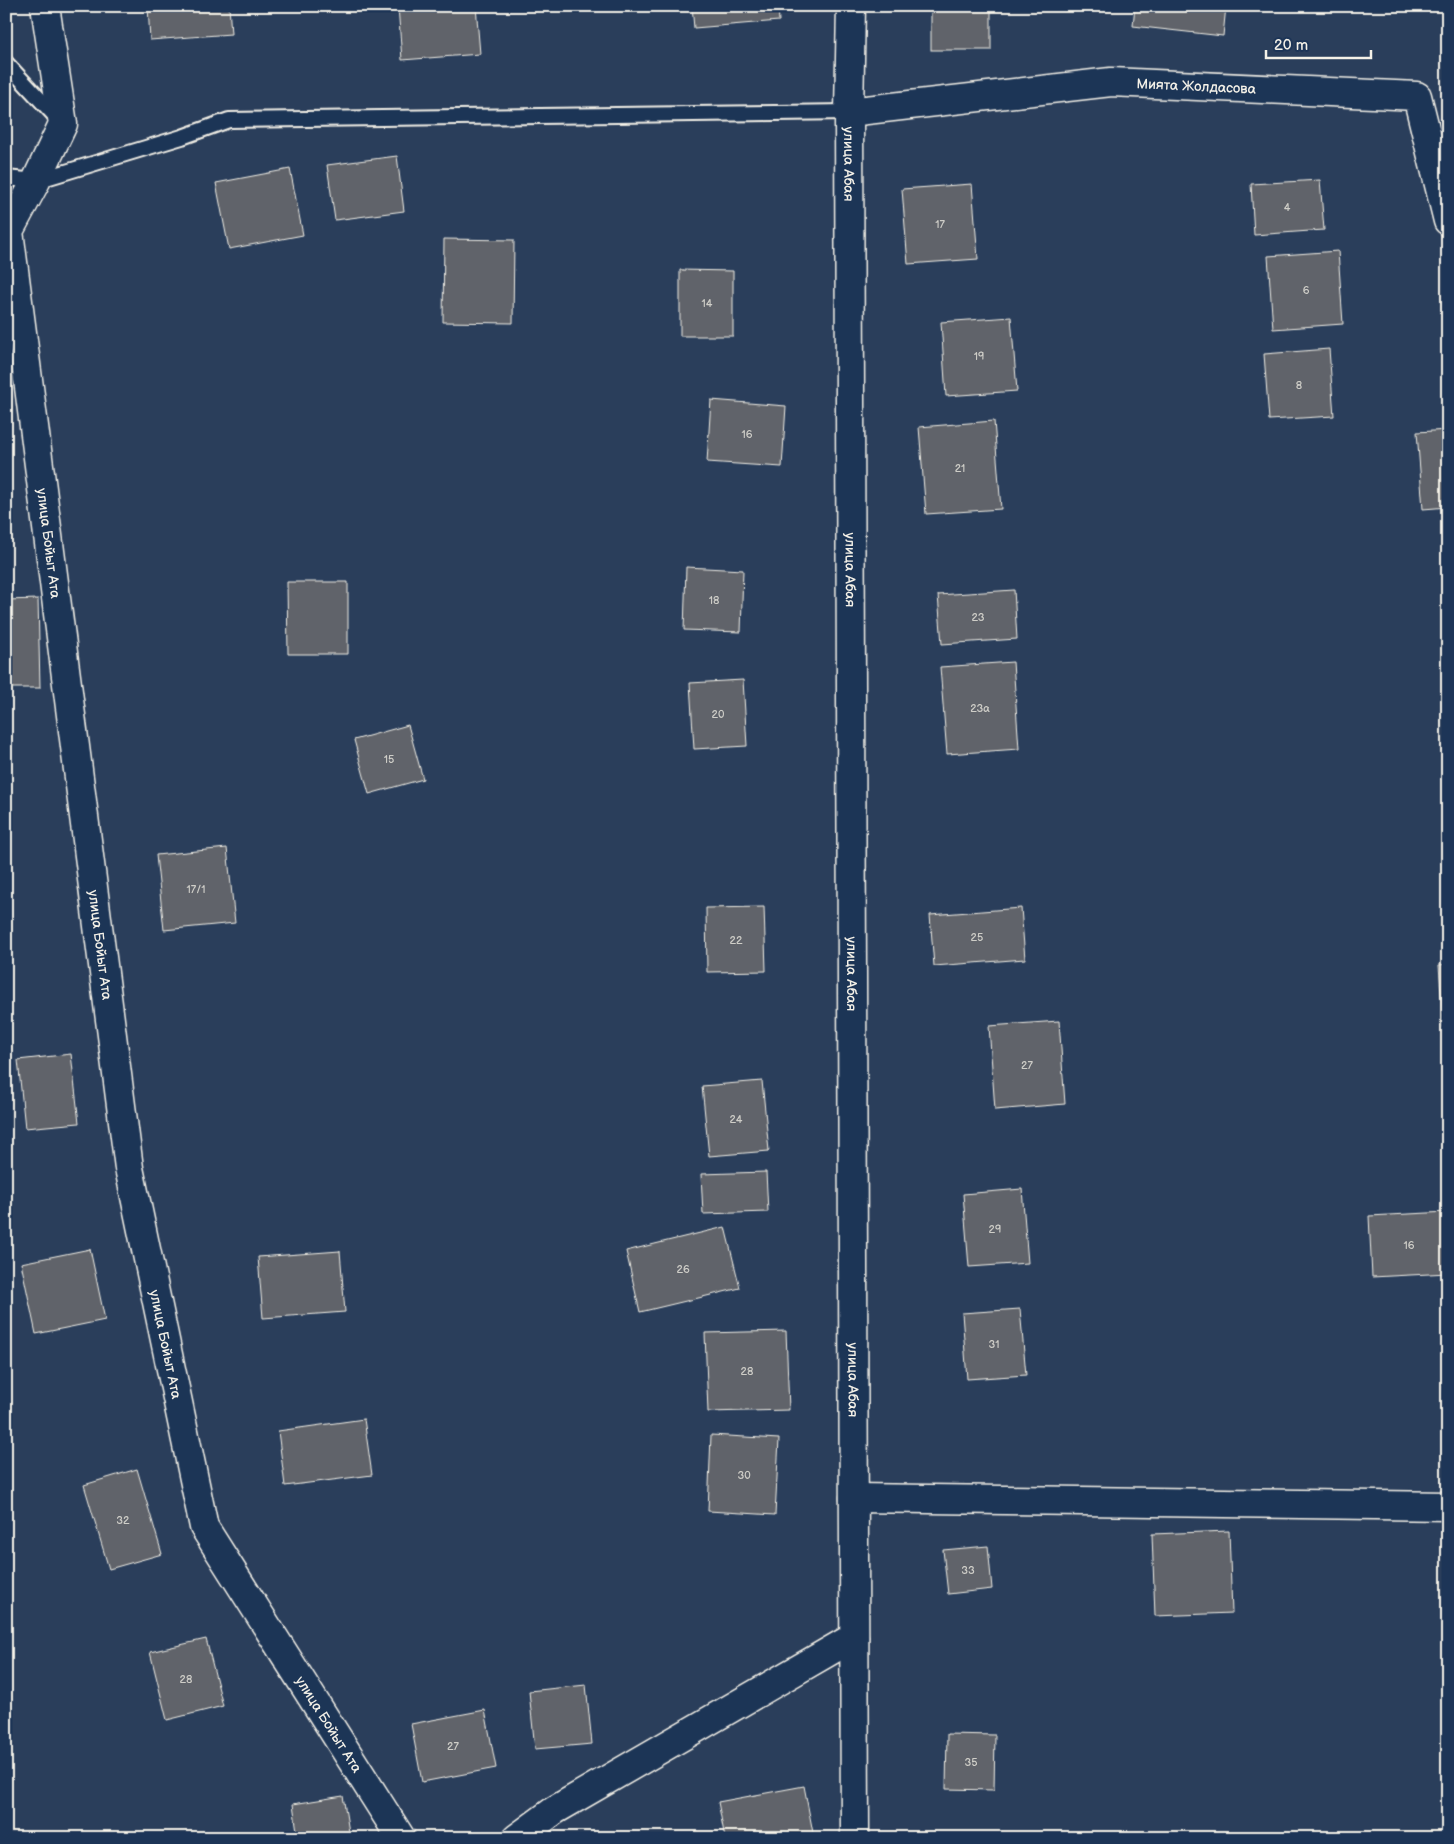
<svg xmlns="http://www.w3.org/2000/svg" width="1454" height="1844" font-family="'Balsamiq Sans',sans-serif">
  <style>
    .building { fill: #60646a; stroke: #f4f1e8 }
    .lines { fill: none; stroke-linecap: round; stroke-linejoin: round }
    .lane-casing { stroke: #f4f1e8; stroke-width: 18 }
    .street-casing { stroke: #f4f1e8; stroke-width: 31 }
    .secondary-casing { stroke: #f4f1e8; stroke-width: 31 }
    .lane { stroke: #1d3557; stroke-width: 14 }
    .street { stroke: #1d3557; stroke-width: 28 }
    .secondary { stroke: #1d3557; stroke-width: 28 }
    .labels { text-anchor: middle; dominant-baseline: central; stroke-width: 4; stroke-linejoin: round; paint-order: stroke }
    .number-label { font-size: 11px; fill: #cfcec8 }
    .street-label { font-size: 14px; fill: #f4f1e8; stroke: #1d3557 }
  </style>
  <rect width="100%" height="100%" fill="#2a3e5b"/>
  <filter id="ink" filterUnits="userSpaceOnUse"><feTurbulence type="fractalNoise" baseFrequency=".02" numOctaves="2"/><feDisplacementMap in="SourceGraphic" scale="10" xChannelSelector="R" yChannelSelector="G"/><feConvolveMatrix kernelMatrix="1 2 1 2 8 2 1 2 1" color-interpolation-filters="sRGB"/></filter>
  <g filter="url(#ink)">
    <!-- building -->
    <g class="building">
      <polygon points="148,6 229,6 231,34 150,40"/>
      <polygon points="398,6 476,6 480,54 402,60"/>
      <polygon points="692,6 778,6 779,21 694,28"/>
      <rect x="931" y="6" width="60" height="44"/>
      <polygon points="1135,6 1226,6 1223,36 1133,26"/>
      <polygon points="397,156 404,211 335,220 327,165"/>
      <polygon points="290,169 303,235 229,249 216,183"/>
      <polygon points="1320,180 1324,230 1254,235 1251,184"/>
      <polygon points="972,184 978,259 908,264 902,189"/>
      <polygon points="444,239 514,240 513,323 443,322"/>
      <polygon points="1338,251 1343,324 1273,329 1268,256"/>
      <polygon points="680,270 733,271 733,336 680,336"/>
      <polygon points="1011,317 1017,391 946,396 941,322"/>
      <polygon points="1329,349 1334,416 1269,420 1264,354"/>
      <polygon points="711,400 786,406 782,467 707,462"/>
      <polygon points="994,421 1001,509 926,514 919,427"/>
      <polygon points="1448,430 1448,507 1423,509 1417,432"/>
      <polygon points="686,567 743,570 741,632 684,630"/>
      <polygon points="287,582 348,582 348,654 288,654"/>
      <polygon points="1014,590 1017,639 942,644 938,595"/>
      <polygon points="38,599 40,688 6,688 6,600"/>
      <polygon points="1013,662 1019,749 947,754 940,667"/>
      <polygon points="743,680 747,746 694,749 690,683"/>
      <polygon points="408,725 423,779 369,794 354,740"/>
      <polygon points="227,848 235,923 164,930 156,855"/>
      <polygon points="764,907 766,971 707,972 706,908"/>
      <polygon points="1021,908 1025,959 934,966 930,915"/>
      <polygon points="1448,964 1448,1037 1444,1037 1439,965"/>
      <polygon points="1059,1021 1065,1104 995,1110 989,1026"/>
      <polygon points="71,1054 79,1123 25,1128 18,1060"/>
      <polygon points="762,1081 769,1151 709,1156 702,1086"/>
      <polygon points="766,1172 768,1212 703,1214 701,1174"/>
      <polygon points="1022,1189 1028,1263 969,1267 963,1194"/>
      <polygon points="1448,1212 1448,1273 1372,1277 1369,1216"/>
      <polygon points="725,1227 740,1288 640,1312 626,1251"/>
      <polygon points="90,1249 105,1320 36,1334 21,1263"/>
      <polygon points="340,1251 345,1312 263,1318 258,1257"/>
      <polygon points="1020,1309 1026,1375 967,1379 962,1313"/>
      <polygon points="786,1331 789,1410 708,1412 705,1333"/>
      <polygon points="1448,1374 1448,1438 1443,1375"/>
      <polygon points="364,1419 372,1475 285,1486 278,1431"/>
      <polygon points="711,1435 779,1439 775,1515 708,1511"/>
      <polygon points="137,1469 162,1554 109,1569 84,1485"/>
      <polygon points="1229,1531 1232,1613 1155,1616 1152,1534"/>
      <polygon points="988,1546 992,1589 948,1594 943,1550"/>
      <polygon points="206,1639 223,1706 167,1720 150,1652"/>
      <polygon points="586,1685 592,1744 535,1749 529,1691"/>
      <polygon points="485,1710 496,1768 422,1782 411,1724"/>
      <polygon points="947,1734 995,1735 994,1790 946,1789"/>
      <polygon points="804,1786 814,1838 725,1838 718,1802"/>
      <polygon points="343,1796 350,1838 298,1838 293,1804"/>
    </g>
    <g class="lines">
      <defs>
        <g id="lane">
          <polyline points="6,63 59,120"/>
          <polyline points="6,178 36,181 182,137 229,120 849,112"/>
        </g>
        <g id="street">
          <path id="s1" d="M45,6L63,124L36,181L9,231L129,1168L204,1527L401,1838"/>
          <path id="s2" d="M849,112L855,1838"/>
          <polyline points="854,1498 1448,1506"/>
          <polyline points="517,1838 555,1810 854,1637"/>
        </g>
        <g id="secondary">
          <path id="s3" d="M851,6L849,112L1111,82L1417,96L1448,221"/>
        </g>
      </defs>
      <!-- lane casing -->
      <use href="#lane" class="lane-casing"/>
      <!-- street casing -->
      <use href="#street" class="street-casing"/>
      <!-- secondary casing -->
      <use href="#secondary" class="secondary-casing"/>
      <!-- lane -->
      <use href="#lane" class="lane"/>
      <!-- street -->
      <use href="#street" class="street"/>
      <!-- secondary -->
      <use href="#secondary" class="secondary"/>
    </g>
  </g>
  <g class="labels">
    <!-- number labels -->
    <g class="number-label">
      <text x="1287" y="207">4</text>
      <text x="940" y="224">17</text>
      <text x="1306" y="290">6</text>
      <text x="707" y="303">14</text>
      <text x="979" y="356">19</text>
      <text x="1299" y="385">8</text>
      <text x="747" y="434">16</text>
      <text x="960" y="468">21</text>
      <text x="714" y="600">18</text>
      <text x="978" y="617">23</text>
      <text x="980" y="708">23а</text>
      <text x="718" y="714">20</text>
      <text x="389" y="759">15</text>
      <text x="196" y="889">17/1</text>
      <text x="977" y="937">25</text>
      <text x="736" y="940">22</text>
      <text x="1027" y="1065">27</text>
      <text x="736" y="1119">24</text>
      <text x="995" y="1229">29</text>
      <text x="1409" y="1245">16</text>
      <text x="683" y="1269">26</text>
      <text x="994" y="1344">31</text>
      <text x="747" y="1371">28</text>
      <text x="744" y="1475">30</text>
      <text x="123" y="1520">32</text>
      <text x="968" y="1570">33</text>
      <text x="186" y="1679">28</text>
      <text x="453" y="1746">27</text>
      <text x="971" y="1762">35</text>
    </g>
    <!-- street labels -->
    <g class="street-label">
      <text stroke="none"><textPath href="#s3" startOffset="455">Мията Жолдасова</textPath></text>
      <text stroke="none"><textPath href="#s2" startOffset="52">улица Абая</textPath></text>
      <text stroke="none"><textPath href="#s1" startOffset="554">улица Бойыт Ата</textPath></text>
      <text stroke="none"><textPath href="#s2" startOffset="458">улица Абая</textPath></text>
      <text stroke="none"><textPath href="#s1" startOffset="959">улица Бойыт Ата</textPath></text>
      <text stroke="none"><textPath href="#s2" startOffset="862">улица Абая</textPath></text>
      <text stroke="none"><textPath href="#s1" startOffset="1364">улица Бойыт Ата</textPath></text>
      <text stroke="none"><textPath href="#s2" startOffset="1268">улица Абая</textPath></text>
      <text stroke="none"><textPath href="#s1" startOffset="1784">улица Бойыт Ата</textPath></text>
    </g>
  </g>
  <!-- margin -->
  <rect width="1454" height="1844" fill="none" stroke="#1d3557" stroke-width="25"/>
  <rect x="12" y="12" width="1429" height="1819" fill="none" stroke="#f4f1e8" stroke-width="2" filter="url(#ink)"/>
  <!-- scale -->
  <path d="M1266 50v8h105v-8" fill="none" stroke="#f4f1e8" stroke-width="2.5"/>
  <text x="1274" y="50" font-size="15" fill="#f4f1e8" stroke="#1d3557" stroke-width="4" paint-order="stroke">20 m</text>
</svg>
